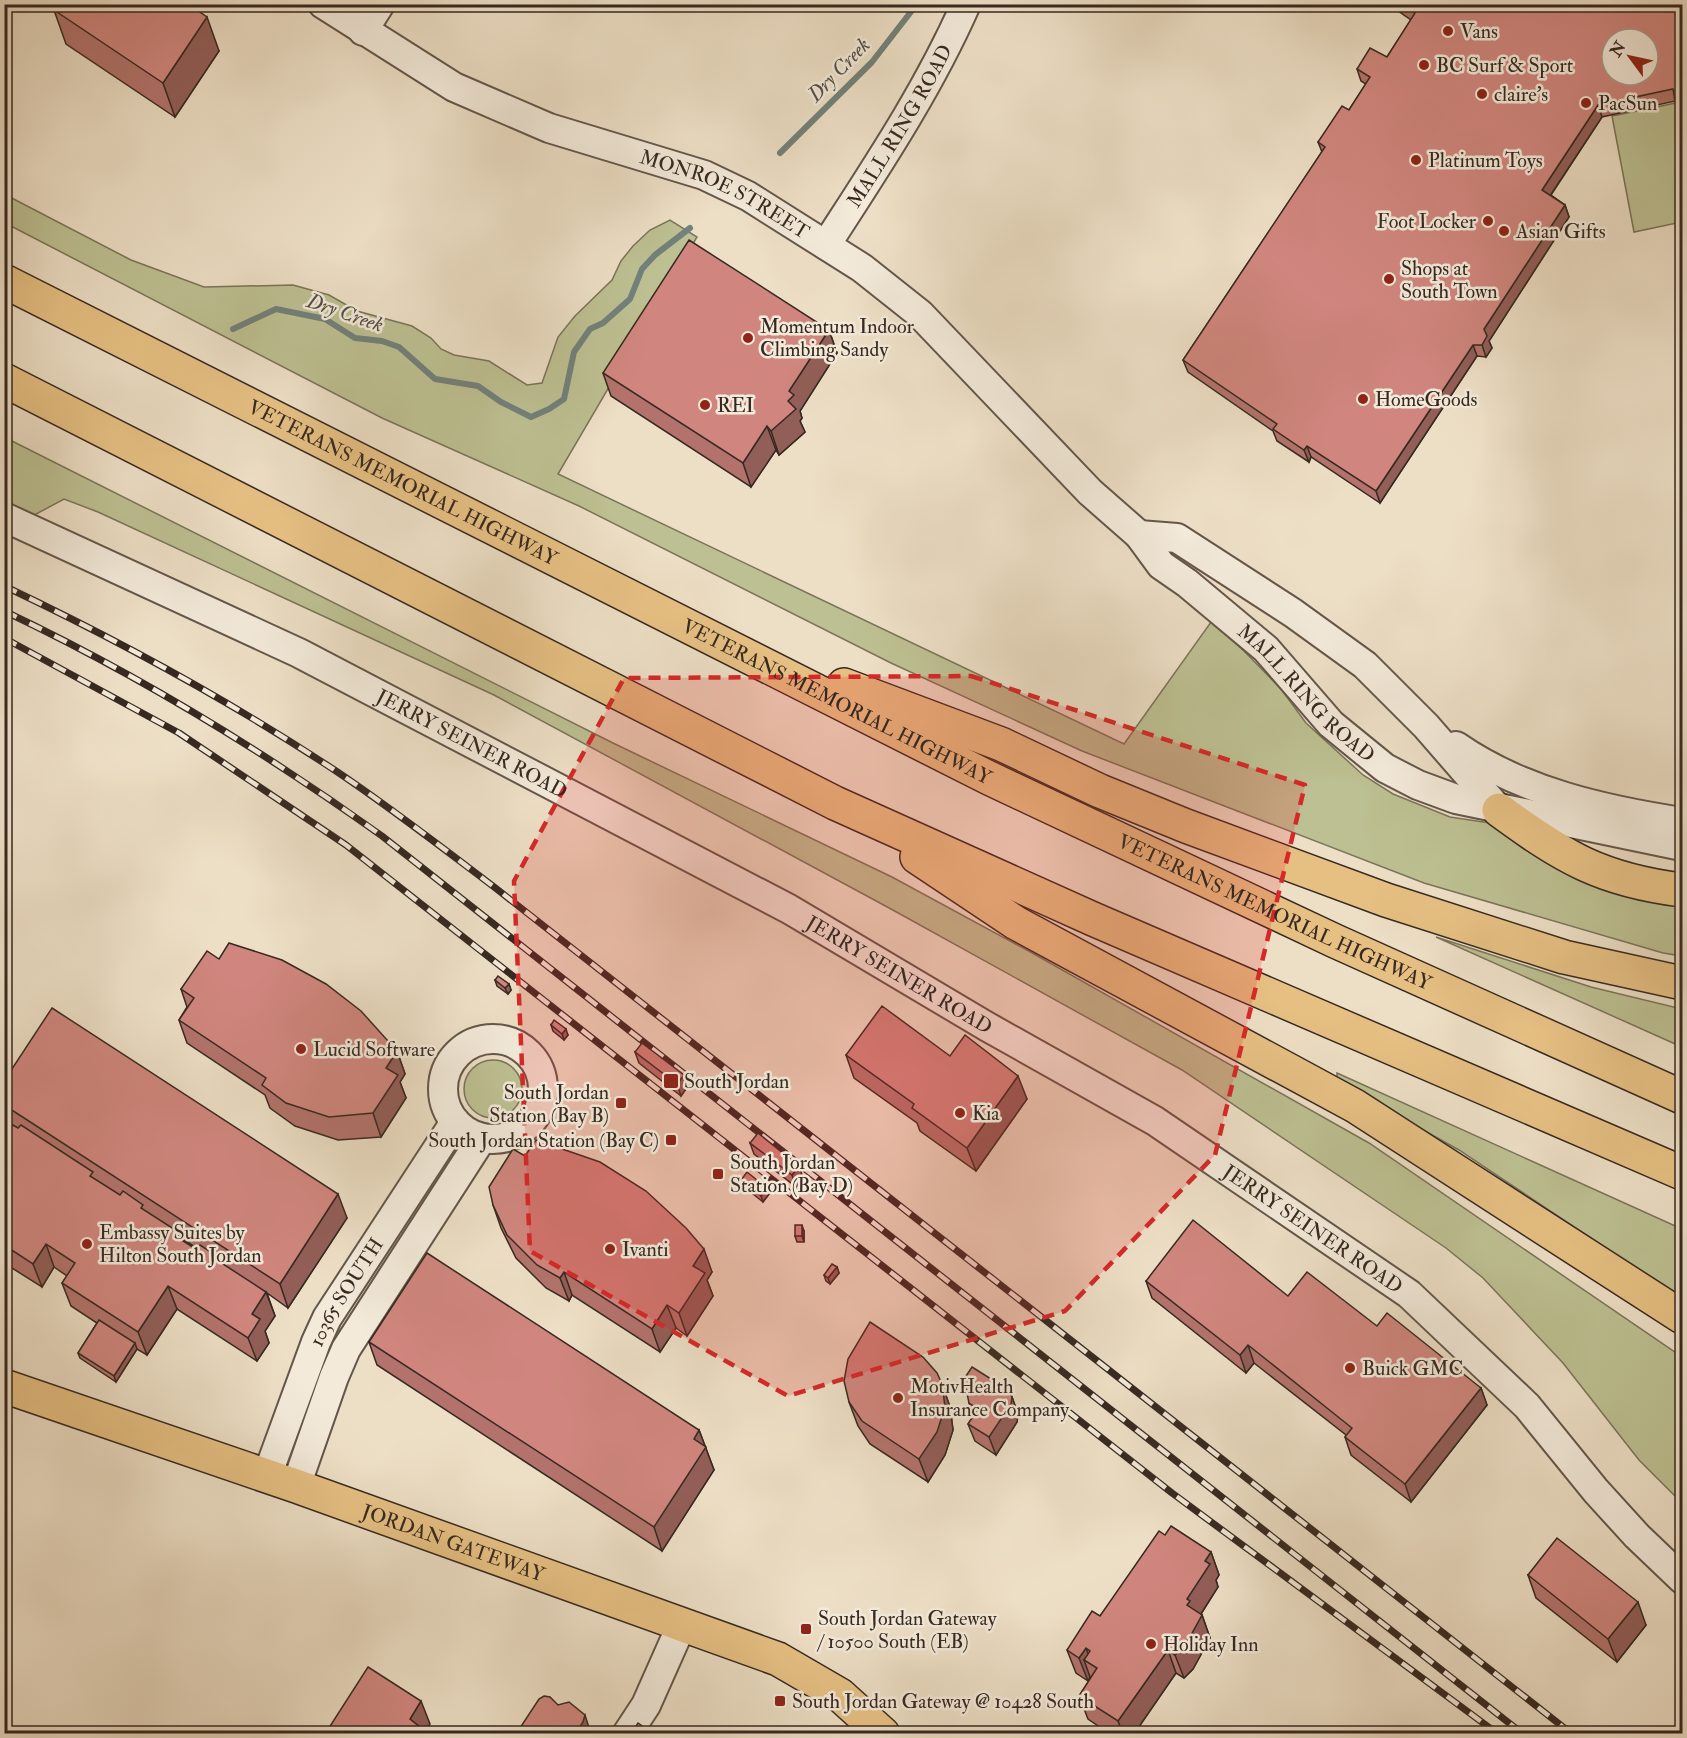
<svg xmlns="http://www.w3.org/2000/svg" width="1687" height="1738" font-family="'IM FELL Double Pica',serif">
  <style>
    .green { fill: #bdc092; stroke: #7a745a; stroke-width: 1.5 }
    .lines { fill: none; stroke-linecap: round; stroke-linejoin: round }
    .stream { stroke: #72817b; stroke-width: 6 }
    .minor-casing { stroke: #64564a; stroke-width: 32 }
    .major-casing { stroke: #372921; stroke-width: 36 }
    .highway-casing { stroke: #372921; stroke-width: 36 }
    .minor { stroke: #f3eada; stroke-width: 28 }
    .major { stroke: #e6c083; stroke-width: 33 }
    .highway { stroke: #e6c083; stroke-width: 33 }
    .rail-casing { stroke: #372921; stroke-width: 7 }
    .rail { stroke: #f3eada; stroke-width: 4.5; stroke-dasharray: 14; stroke-linecap: butt }
    .wall { fill: #b3736c; stroke: #372921; stroke-width: 1.5; fill-rule: evenodd }
    .shaded-wall { fill: #925e58; stroke: #372921; stroke-width: 1.5 }
    .building { fill: #d0867e; stroke: #372921; stroke-width: 1.5; fill-rule: evenodd }
    .marked { fill: #d62828; fill-opacity: 0.2; stroke: #d62828; stroke-width: 4.5; stroke-dasharray: 12 8; stroke-linejoin: round }
    .poi-dot { fill: #8f2418; stroke: #f3eada; stroke-width: 2 }
    .labels { text-anchor: middle; dominant-baseline: central; stroke-width: 5; stroke-linejoin: round; paint-order: stroke }
    .poi-label { font-size: 20px; fill: #372921; stroke: #f3eada; text-anchor: start }
    .street-label { font-size: 20px; fill: #372921; stroke: #f3eada }
    .water-label { font-size: 21px; font-style: italic; fill: #504e46; stroke: #f3eada }
  </style>
  <rect width="100%" height="100%" fill="#eddfc6"/>
  <filter id="stains"><feTurbulence type="fractalNoise" baseFrequency=".00333" numOctaves="4"/><feColorMatrix values="0 0 0 0 .2 0 0 0 0 .09 0 0 0 0 .02 0 0 0 .5 -.17"/></filter>
  <radialGradient id="worn" r=".72"><stop offset=".6" stop-color="#630" stop-opacity="0"/><stop offset="1" stop-color="#630" stop-opacity=".3"/></radialGradient>
  <!-- green -->
  <g class="green">
    <polygon points="1676,103 1682,133 1682,222 1634,232 1612,116"/>
    <polygon points="4,194 131,260 204,287 293,285 329,295 357,311 412,326 431,338 441,349 454,355 489,361 527,385 542,383 558,337 575,316 612,280 621,261 633,246 650,230 670,220 697,237 558,474 1124,744 1211,622 1243,650 1281,689 1306,723 1363,775 1393,794 1450,817 1490,823 1524,849 1561,869 1682,901 1682,956 1663,953 1424,883 1082,751 891,663 579,506 382,418 5,223"/>
    <polygon points="4,437 613,743 892,877 1034,954 1369,1143 1682,1357 1682,1503 1639,1460 1563,1363 1483,1278 1446,1248 1182,1070 891,909 494,695 98,512 64,499 27,519 5,508"/>
    <polygon points="1436,937 1591,987 1682,1009 1682,1047"/>
    <circle cx="493" cy="1089" r="29"/>
    <polygon points="1337,1073 1682,1229 1682,1299 1459,1150 1337,1082"/>
  </g>
  <g class="lines">
    <!-- stream -->
    <g class="stream">
      <polyline points="780,153 872,62 917,4"/>
      <polyline points="233,329 276,309 325,319 355,338 382,341 399,347 435,379 478,386 501,402 531,417 549,409 564,399 574,352 590,329 603,323 630,299 642,269 655,255 690,228"/>
    </g>
    <defs>
      <g id="minor">
        <path id="s1" d="M323,4L454,87L549,128L704,175L748,196L862,268L920,314L1090,492L1139,535L1161,565L1187,583L1266,649L1331,724L1385,768L1418,785L1456,799L1682,846"/>
        <polyline points="363,31 380,4"/>
        <path id="s2" d="M826,245C877,166 928,90 966,4"/>
        <path id="s3" d="M4,517L299,653L789,909L986,1026L1155,1121L1409,1294L1527,1406L1596,1491L1637,1536L1682,1579"/>
        <polyline points="1139,535 1177,538 1293,613 1365,665 1426,726 1499,810"/>
        <path d="M1456,746C1522,792 1604,810 1682,822"/>
        <circle cx="493" cy="1089" r="50"/>
        <path id="s4" d="M267,1476L316,1342L327,1318L455,1122"/>
        <polyline points="296,1486 334,1377 346,1349 482,1138"/>
        <polyline points="627,1734 646,1705 682,1624"/>
      </g>
      <g id="major">
        <path id="s5" d="M4,1386L296,1486L778,1659L840,1695L883,1734"/>
      </g>
      <g id="highway">
        <path id="s6" d="M4,281L989,778L1335,941L1682,1097"/>
        <polyline points="4,380 835,803 1093,919 1682,1173"/>
        <polyline points="844,685 1001,744 1100,791 1186,826 1386,900 1564,957 1682,983"/>
        <path d="M1499,810C1563,857 1601,880 1682,890"/>
        <polyline points="917,857 1016,923 1355,1106 1682,1317"/>
      </g>
    </defs>
    <!-- minor casing -->
    <use href="#minor" class="minor-casing"/>
    <!-- major casing -->
    <use href="#major" class="major-casing"/>
    <!-- highway casing -->
    <use href="#highway" class="highway-casing"/>
    <!-- minor -->
    <use href="#minor" class="minor"/>
    <!-- major -->
    <use href="#major" class="major"/>
    <!-- highway -->
    <use href="#highway" class="highway"/>
    <defs>
      <g id="rail">
        <path d="M4,586C118,640 228,700 333,769C390,807 444,849 498,890L1572,1734"/>
        <path d="M4,611C137,674 263,751 382,836L1523,1734"/>
        <polyline points="4,638 179,733 346,845 1172,1493 1498,1734"/>
      </g>
    </defs>
    <!-- rail casing -->
    <use href="#rail" class="rail-casing"/>
    <!-- rail -->
    <use href="#rail" class="rail"/>
  </g>
  <!-- wall -->
  <g class="wall">
    <polygon points="1388,4 1683,4 1683,118 1681,118 1675,101 1602,117 1551,195 1565,205 1569,217 1489,341 1492,348 1486,357 1477,356 1380,503 1311,457 1309,462 1277,441 1273,431 1188,372 1183,360 1322,152 1318,142 1349,110 1366,84 1361,81 1357,69 1387,57 1411,20"/>
    <polygon points="54,10 219,51 175,117 66,44"/>
    <polygon points="829,330 837,353 800,411 802,418 800,421 805,432 779,455 776,450 751,487 611,396 603,373"/>
    <polygon points="219,959 397,1051 405,1074 400,1082 406,1098 381,1137 338,1140 295,1126 270,1108 265,1095 187,1043 179,1020 187,1007 181,989"/>
    <polygon points="495,980 509,984 511,990 508,994 497,986"/>
    <polygon points="551,1025 568,1035 564,1040 553,1031"/>
    <polygon points="635,1052 684,1075 688,1086 681,1096 639,1063"/>
    <polygon points="846,1055 950,1056 1027,1099 976,1171 920,1131 917,1123 854,1078"/>
    <path d="M4,1081L347,1218L288,1308L267,1293L275,1316L265,1331L269,1343L257,1361L177,1309L147,1355L137,1349L116,1382L80,1358L78,1353L97,1323L71,1306L62,1283L67,1276L54,1267L42,1287L4,1263ZM181,1238L198,1249L197,1250L182,1241Z"/>
    <polygon points="750,1143 803,1178 796,1187 754,1154"/>
    <polygon points="741,1180 769,1194 763,1202 743,1186"/>
    <polygon points="493,1205 712,1272 707,1280 713,1296 687,1336 676,1328 660,1352 572,1295 569,1301 546,1288 516,1258 501,1228"/>
    <polygon points="804,1231 804,1242 797,1242 795,1236"/>
    <polygon points="837,1267 839,1273 830,1284 826,1281 824,1275"/>
    <polygon points="1146,1281 1288,1296 1377,1326 1481,1388 1487,1405 1411,1502 1351,1455 1345,1437 1346,1435 1254,1363 1246,1373 1152,1298"/>
    <polygon points="369,1342 699,1430 714,1470 662,1551 377,1365"/>
    <polygon points="942,1384 950,1407 953,1430 945,1455 928,1482 870,1444 858,1426 849,1402"/>
    <polygon points="1012,1397 1018,1414 1017,1422 996,1455 975,1441 968,1424 974,1415 969,1403"/>
    <polygon points="1165,1535 1211,1552 1219,1575 1216,1580 1218,1587 1201,1614 1202,1615 1210,1638 1193,1669 1184,1678 1176,1673 1134,1734 1110,1734 1088,1719 1079,1696 1091,1678 1090,1677 1088,1681 1076,1673 1067,1650 1100,1616"/>
    <polygon points="1528,1575 1646,1625 1617,1662 1536,1598"/>
  </g>
  <!-- shaded-wall -->
  <g class="shaded-wall">
    <polygon points="207,17 219,51 175,117 163,83"/>
    <polygon points="1598,105 1602,117 1546,202 1542,190"/>
    <polygon points="1565,205 1569,217 1489,341 1492,348 1486,357 1482,345 1484,329"/>
    <polygon points="829,330 837,353 800,411 802,418 800,421 805,432 779,455 771,431 788,401 789,391"/>
    <polygon points="1473,345 1477,356 1380,503 1376,491"/>
    <polygon points="767,426 776,450 751,487 743,463"/>
    <polygon points="1307,446 1311,457 1309,462 1304,450"/>
    <polygon points="509,984 511,990 508,994 505,988"/>
    <polygon points="566,1029 568,1035 564,1040 562,1034"/>
    <polygon points="397,1051 405,1074 400,1082 406,1098 381,1137 373,1113 386,1068"/>
    <polygon points="684,1075 688,1086 681,1096 677,1084"/>
    <polygon points="1018,1076 1027,1099 976,1171 967,1148"/>
    <polygon points="799,1166 803,1178 796,1187 792,1175"/>
    <polygon points="767,1188 769,1194 763,1202 761,1196"/>
    <polygon points="338,1194 347,1218 288,1308 280,1284"/>
    <polygon points="802,1225 804,1231 804,1242 802,1236"/>
    <polygon points="180,1233 188,1256 177,1237"/>
    <polygon points="46,1244 54,1267 42,1287 33,1264"/>
    <polygon points="704,1249 712,1272 707,1280 713,1296 687,1336 679,1313 693,1266"/>
    <polygon points="837,1267 839,1273 830,1284 828,1278"/>
    <polygon points="564,1272 572,1295 569,1301 560,1278"/>
    <polygon points="168,1286 177,1309 147,1355 138,1332"/>
    <polygon points="266,1292 275,1316 265,1331 269,1343 257,1361 248,1338 252,1314"/>
    <polygon points="667,1305 676,1328 660,1352 652,1329"/>
    <polygon points="135,1343 137,1349 116,1382 114,1376"/>
    <polygon points="1248,1345 1254,1363 1246,1373 1240,1355"/>
    <polygon points="942,1384 950,1407 953,1430 945,1455 928,1482 919,1459"/>
    <polygon points="1481,1388 1487,1405 1411,1502 1405,1484"/>
    <polygon points="1012,1397 1018,1414 1017,1422 996,1455 989,1437"/>
    <polygon points="699,1430 714,1470 662,1551 654,1527 694,1439"/>
    <polygon points="1211,1552 1219,1575 1216,1580 1218,1587 1197,1620 1202,1615 1210,1638 1193,1669 1184,1678 1175,1655 1187,1605 1187,1599 1205,1561"/>
    <polygon points="1638,1602 1646,1625 1617,1662 1608,1639"/>
    <polygon points="1086,1648 1092,1664 1084,1660 1090,1677 1088,1681 1079,1658"/>
    <polygon points="1168,1650 1176,1673 1134,1734 1123,1734 1118,1721"/>
    <polygon points="421,1701 430,1724 424,1734 410,1719"/>
    <polygon points="585,1715 591,1734 575,1734"/>
  </g>
  <!-- building -->
  <g class="building">
    <polygon points="57,4 188,4 207,17 163,83 54,10"/>
    <path d="M1401,4H1683V105L1676,107L1673,89L1598,105L1542,190L1565,205L1484,329L1487,336L1482,345H1473L1376,491L1307,446L1304,450L1273,429L1277,424L1183,360L1325,147L1318,142L1342,106L1349,110L1370,77L1357,69L1370,48L1387,57L1415,13ZM1612,39H1648V75H1612Z"/>
    <polygon points="689,240 829,330 789,391 794,395 788,401 796,409 771,431 767,426 743,463 603,373"/>
    <polygon points="229,943 282,960 326,984 361,1011 397,1051 386,1068 398,1075 373,1113 329,1117 286,1103 262,1085 266,1078 179,1020 194,998 181,989 207,951 219,959"/>
    <polygon points="498,976 509,984 505,988 495,980"/>
    <polygon points="882,1006 950,1056 965,1035 1018,1076 967,1148 912,1108 914,1104 846,1055"/>
    <polygon points="52,1008 338,1194 280,1284 4,1105 4,1081"/>
    <polygon points="554,1020 566,1029 562,1034 551,1025"/>
    <polygon points="642,1043 684,1075 677,1084 635,1052"/>
    <polygon points="4,1120 18,1128 21,1125 93,1172 90,1176 120,1195 123,1191 143,1205 141,1208 180,1233 177,1237 197,1250 200,1245 222,1259 220,1262 266,1292 252,1314 260,1319 248,1338 168,1286 138,1332 62,1283 75,1263 46,1244 33,1264 4,1245"/>
    <polygon points="758,1133 799,1166 792,1175 750,1143"/>
    <polygon points="536,1140 600,1162 646,1191 686,1228 704,1249 693,1266 705,1273 679,1313 667,1305 652,1329 564,1272 560,1278 537,1265 507,1235 493,1205 489,1187 513,1149 525,1156"/>
    <polygon points="747,1172 767,1188 761,1196 741,1180"/>
    <polygon points="1193,1220 1288,1296 1307,1272 1377,1326 1387,1313 1481,1388 1405,1484 1345,1437 1352,1428 1248,1345 1240,1355 1146,1281"/>
    <rect x="795" y="1225" width="7" height="11"/>
    <polygon points="427,1253 699,1430 694,1439 706,1447 654,1527 369,1342"/>
    <polygon points="832,1264 837,1267 828,1278 824,1275"/>
    <polygon points="99,1320 135,1343 114,1376 78,1353"/>
    <polygon points="870,1322 923,1357 937,1373 942,1384 945,1407 937,1432 919,1459 862,1421 849,1402 844,1381 848,1359"/>
    <polygon points="972,1367 1007,1389 1012,1397 1011,1404 989,1437 968,1424 978,1409 969,1403 964,1379"/>
    <polygon points="1171,1526 1211,1552 1205,1561 1210,1564 1187,1599 1190,1601 1187,1605 1202,1615 1185,1646 1175,1655 1168,1650 1118,1721 1079,1696 1097,1668 1084,1660 1090,1651 1086,1648 1079,1658 1067,1650 1092,1611 1100,1616 1159,1531 1165,1535"/>
    <polygon points="1557,1538 1638,1602 1608,1639 1528,1575"/>
    <polygon points="368,1667 421,1701 410,1719 429,1734 325,1734"/>
    <polygon points="544,1696 550,1697 558,1705 569,1702 585,1715 583,1722 575,1734 516,1734 539,1699"/>
    <polygon points="638,1723 654,1734 631,1734"/>
  </g>
  <!-- marked area -->
  <path class="marked" d="M971,676L1305,785L1215,1155L1065,1311L788,1396L530,1251L514,881L624,678Z"/>
  <!-- markers -->
  <g class="poi-dot">
    <circle cx="1448" cy="31" r="6"/>
    <circle cx="1424" cy="65" r="6"/>
    <circle cx="1482" cy="94" r="6"/>
    <circle cx="1586" cy="103" r="6"/>
    <circle cx="1416" cy="160" r="6"/>
    <circle cx="1488" cy="221" r="6"/>
    <circle cx="1504" cy="231" r="6"/>
    <circle cx="1389" cy="279" r="6"/>
    <circle cx="748" cy="338" r="6"/>
    <circle cx="1363" cy="399" r="6"/>
    <circle cx="705" cy="405" r="6"/>
    <circle cx="301" cy="1049" r="6"/>
    <rect x="663" y="1073" width="16" height="16" rx="3"/>
    <rect x="615" y="1097" width="12" height="12" rx="3"/>
    <circle cx="960" cy="1113" r="6"/>
    <rect x="665" y="1134" width="12" height="12" rx="3"/>
    <rect x="712" y="1168" width="12" height="12" rx="3"/>
    <circle cx="87" cy="1244" r="6"/>
    <circle cx="610" cy="1249" r="6"/>
    <circle cx="1350" cy="1368" r="6"/>
    <circle cx="898" cy="1398" r="6"/>
    <rect x="800" y="1623" width="12" height="12" rx="3"/>
    <circle cx="1151" cy="1644" r="6"/>
    <rect x="774" y="1695" width="12" height="12" rx="3"/>
  </g>
  <g class="labels">
    <!-- poi labels -->
    <g class="poi-label">
      <text x="1460" y="31">Vans</text>
      <text x="1436" y="65">BC Surf &amp; Sport</text>
      <text x="1494" y="94">claire's</text>
      <text x="1598" y="103">PacSun</text>
      <text x="1428" y="160">Platinum Toys</text>
      <text x="1476" y="221" text-anchor="end">Foot Locker</text>
      <text x="1516" y="231">Asian Gifts</text>
      <text x="1401" y="268">Shops at<tspan x="1401" dy="23">South Town</tspan></text>
      <text x="760" y="326">Momentum Indoor<tspan x="760" dy="23">Climbing Sandy</tspan></text>
      <text x="1375" y="399">HomeGoods</text>
      <text x="717" y="405">REI</text>
      <text x="313" y="1049">Lucid Software</text>
      <text x="684" y="1081">South Jordan</text>
      <text x="609" y="1092" text-anchor="end">South Jordan<tspan x="609" dy="23">Station (Bay B)</tspan></text>
      <text x="972" y="1113">Kia</text>
      <text x="659" y="1140" text-anchor="end">South Jordan Station (Bay C)</text>
      <text x="730" y="1162">South Jordan<tspan x="730" dy="23">Station (Bay D)</tspan></text>
      <text x="99" y="1232">Embassy Suites by<tspan x="99" dy="23">Hilton South Jordan</tspan></text>
      <text x="622" y="1249">Ivanti</text>
      <text x="1362" y="1368">Buick GMC</text>
      <text x="910" y="1386">MotivHealth<tspan x="910" dy="23">Insurance Company</tspan></text>
      <text x="818" y="1618">South Jordan Gateway<tspan x="818" dy="23">/ 10500 South (EB)</tspan></text>
      <text x="1163" y="1644">Holiday Inn</text>
      <text x="792" y="1701">South Jordan Gateway @ 10428 South</text>
    </g>
    <!-- street labels -->
    <g class="street-label">
      <text stroke="none"><textPath href="#s2" startOffset="140">MALL RING ROAD</textPath></text>
      <text stroke="none"><textPath href="#s1" startOffset="447">MONROE STREET</textPath></text>
      <text stroke="none"><textPath href="#s6" startOffset="447">VETERANS MEMORIAL HIGHWAY</textPath></text>
      <text stroke="none"><textPath href="#s1" startOffset="1221">MALL RING ROAD</textPath></text>
      <text stroke="none"><textPath href="#s6" startOffset="933">VETERANS MEMORIAL HIGHWAY</textPath></text>
      <text stroke="none"><textPath href="#s3" startOffset="520">JERRY SEINER ROAD</textPath></text>
      <text stroke="none"><textPath href="#s6" startOffset="1419">VETERANS MEMORIAL HIGHWAY</textPath></text>
      <text stroke="none"><textPath href="#s3" startOffset="1006">JERRY SEINER ROAD</textPath></text>
      <text stroke="none"><textPath href="#s3" startOffset="1492">JERRY SEINER ROAD</textPath></text>
      <text stroke="none"><textPath href="#s4" startOffset="201">10365 SOUTH</textPath></text>
      <text stroke="none"><textPath href="#s5" startOffset="476">JORDAN GATEWAY</textPath></text>
    </g>
    <!-- water labels -->
    <g class="water-label">
      <text transform="translate(839 70) rotate(-46)">Dry Creek</text>
      <text transform="translate(345 313) rotate(19)">Dry Creek</text>
    </g>
  </g>
  <!-- margin -->
  <rect width="1687" height="1738" fill="none" stroke="#eddfc6" stroke-width="24"/>
  <rect x="6" y="6" width="1675" height="1726" fill="none" stroke="#372921" stroke-width="3"/>
  <rect x="12" y="12" width="1663" height="1714" fill="none" stroke="#372921" stroke-width="1.5"/>
  <!-- north arrow -->
  <g transform="translate(1630 57) rotate(303)"><circle r="28" fill="#f3eada" stroke="#a89d90" stroke-width="1.5"/>
  <path d="M0-4.5L10 22L0 15L-10 22Z" fill="#8f2418"/>
  <text y="-9" font-size="16" font-weight="bold" text-anchor="middle" fill="#372921">N</text>
  </g>
  <rect width="100%" height="100%" filter="url(#stains)"/>
  <rect width="100%" height="100%" fill="url(#worn)"/>
</svg>
